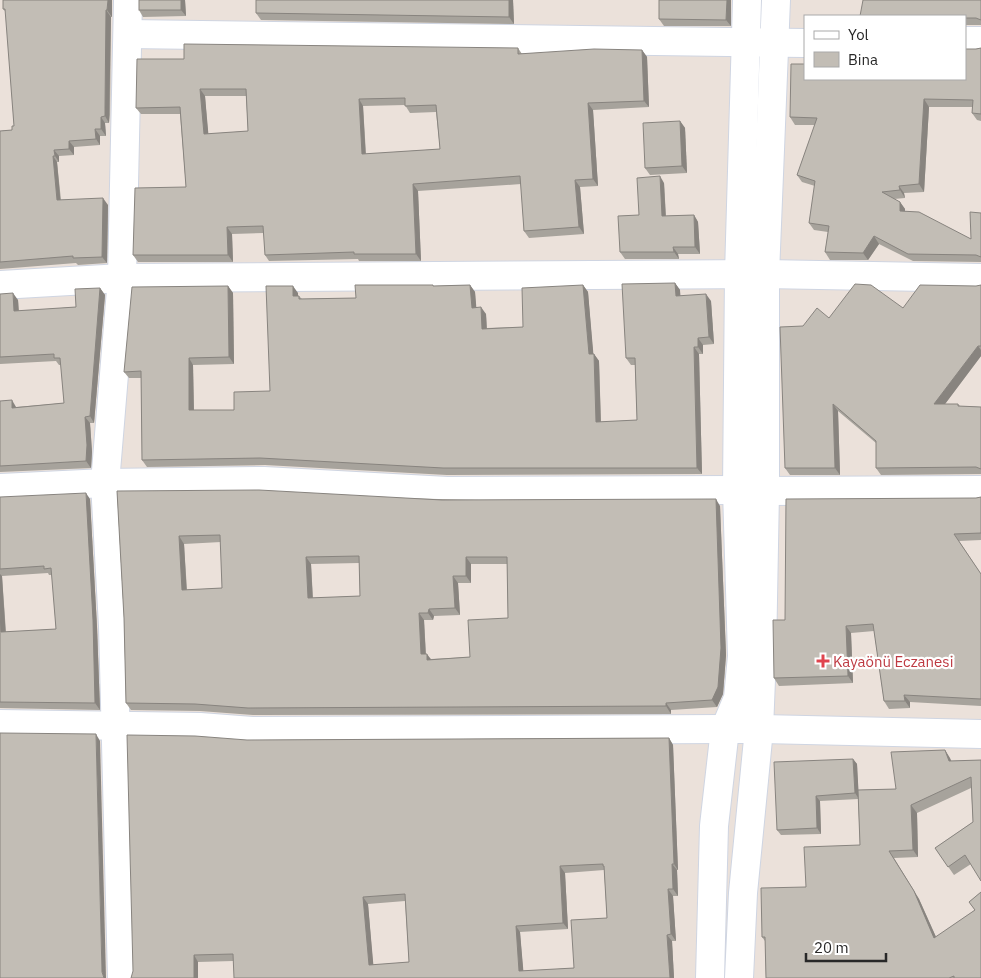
<svg xmlns="http://www.w3.org/2000/svg" width="981" height="978" font-family="'IBM Plex Sans',sans-serif">
  <style>
    .lines { fill: none; stroke-linecap: round; stroke-linejoin: round }
    .minor-casing { stroke: #cfd5e2; stroke-width: 30 }
    .tertiary-casing { stroke: #cfd5e2; stroke-width: 30 }
    .secondary-casing { stroke: #cfd5e2; stroke-width: 30 }
    .minor { stroke: #fff; stroke-width: 28 }
    .tertiary { stroke: #fff; stroke-width: 28 }
    .secondary { stroke: #fff; stroke-width: 28 }
    .wall { fill: #a7a39c; fill-rule: evenodd }
    .shaded-wall { fill: #88847f }
    .building { fill: #c2bdb5; stroke: #88847f; fill-rule: evenodd }
    .health-dot { fill: #e0444e; stroke: #fff; stroke-width: 2 }
    .labels { text-anchor: middle; dominant-baseline: central; stroke-width: 4.5; stroke-linejoin: round; paint-order: stroke }
    .health-label { font-size: 15px; fill: #be3a42; stroke: #fff; text-anchor: start }
  </style>
  <rect width="100%" height="100%" fill="#ebe1da"/>
  <g class="lines">
    <defs>
      <g id="minor">
        <polyline points="128,34 805,43"/>
        <polyline points="965,41 981,41"/>
        <polyline points="0,285 122,278 765,274 981,278"/>
        <polyline points="0,488 105,483 264,481 447,491 737,490"/>
        <polyline points="765,491 981,490"/>
        <polyline points="0,724 200,727 252,731 725,729"/>
        <polyline points="122,978 113,626 105,483 122,278 128,0"/>
      </g>
      <polyline id="tertiary" points="725,729 759,729 981,734"/>
      <g id="secondary">
        <polyline points="710,978 714,826 725,729 738,698 742,656 737,490 739,274 747,0"/>
        <polyline points="739,978 743,893 759,729 762,655 765,491 765,274 776,0"/>
      </g>
    </defs>
    <!-- minor casing -->
    <use href="#minor" class="minor-casing"/>
    <!-- tertiary casing -->
    <use href="#tertiary" class="tertiary-casing"/>
    <!-- secondary casing -->
    <use href="#secondary" class="secondary-casing"/>
    <!-- minor -->
    <use href="#minor" class="minor"/>
    <!-- tertiary -->
    <use href="#tertiary" class="tertiary"/>
    <!-- secondary -->
    <use href="#secondary" class="secondary"/>
  </g>
  <!-- wall -->
  <g class="wall">
    <polygon points="0,0 112,0 112,17 111,17 110,115 109,123 105,123 106,136 100,136 100,145 74,147 74,155 59,156 59,162 57,162 61,200 108,205 107,263 78,265 76,263 0,269 0,131 12,130 14,126 6,12 3,9 3,0"/>
    <polygon points="139,0 185,0 186,16 143,17 139,10"/>
    <polygon points="256,0 513,0 514,24 261,20 256,13"/>
    <polygon points="659,0 731,0 731,26 664,26 659,19"/>
    <polygon points="981,0 981,25 965,25 965,16"/>
    <path d="M518,48L522,54L642,50L647,57L649,107L593,110L598,186L580,187L584,234L529,238L524,231L521,184L418,191L421,261H359L358,259L269,261L265,255L264,233L232,234L233,262H138L133,255L186,187L180,114H141L136,108L184,59ZM205,96H246L248,131L208,134ZM405,105L410,113L436,112L440,149L366,154L363,106Z"/>
    <polygon points="981,48 981,121 977,120 972,113 972,107 929,107 924,192 904,193 905,198 894,199 900,202 905,209 905,211 971,239 981,213 981,262 913,261 879,244 868,260 830,260 825,252 828,232 814,230 809,223 815,186 802,182 797,175 815,125 795,125 790,117 805,79"/>
    <polygon points="680,121 685,128 687,173 650,175 645,168"/>
    <polygon points="664,183 666,216 694,215 698,222 700,254 678,254 679,259 625,259 620,252 639,215"/>
    <polygon points="675,283 680,290 680,296 711,301 714,344 703,345 703,354 699,354 702,474 447,475 265,465 147,467 142,460 141,378 129,378 124,372 228,286 233,293 234,364 193,365 194,410 234,410 270,391 298,293 298,296 299,296 302,299 356,298 434,286 470,285 475,292 476,308 486,314 487,328 523,327 583,285 588,292 593,354 594,354 599,361 601,422 637,420 635,365 631,365 626,358"/>
    <polygon points="981,285 981,356 945,404 958,404 960,406 981,407 981,474 881,475 876,468 876,443 838,411 840,475 790,475 785,468 803,326 829,318 903,308"/>
    <polygon points="100,288 105,295 94,423 90,423 92,452 91,468 0,472 0,401 16,407 64,403 61,365 59,365 56,361 0,364 0,294 18,300 19,311 76,307"/>
    <path d="M117,491L720,506L726,655L723,694L717,707L671,710V714L253,715L200,711L131,710L126,703L124,618ZM221,542L222,588L187,590L184,544ZM359,563L360,596L313,598L311,564ZM471,564H507L508,618L470,657L431,659L426,654L424,620H433L434,616L460,615L458,583H471Z"/>
    <path d="M0,497L90,499L97,627L100,710L0,708ZM48,573L49,575H52L56,629L6,632L2,576Z"/>
    <polygon points="981,497 981,540 959,541 981,574 981,706 910,702 910,708 889,709 884,701 874,631 851,633 853,683 779,686 774,678 785,620 976,498"/>
    <path d="M669,738L673,745L678,870H677L678,896H673L676,941H672L674,978L233,961L198,962L131,978L247,740ZM604,870L607,918L574,968L523,971L520,932L568,929L565,873ZM405,901L409,962L373,965L368,904Z"/>
    <polygon points="945,750 951,761 981,760 971,864 954,875 935,848 973,822 971,788 917,813 918,857 894,858 919,899 936,937 975,910 969,902 981,892 981,978 766,978 765,941 762,937 806,887 860,845 858,799 820,801 821,834 781,835 777,830 853,759 857,764 858,790 896,789"/>
  </g>
  <!-- shaded-wall -->
  <g class="shaded-wall">
    <polygon points="108,0 112,0 112,17 107,10"/>
    <polygon points="181,0 185,0 186,16 181,10"/>
    <polygon points="509,0 513,0 514,24 509,17"/>
    <polygon points="727,0 731,0 731,26 726,20"/>
    <polygon points="106,10 111,17 109,123 105,116"/>
    <polygon points="642,50 647,57 649,107 644,101"/>
    <polygon points="200,89 205,96 209,141 204,134"/>
    <polygon points="359,99 363,106 366,161 362,154"/>
    <polygon points="924,99 929,107 924,192 919,184"/>
    <polygon points="588,103 593,110 598,186 593,179"/>
    <polygon points="101,117 105,123 106,136 101,129"/>
    <polygon points="680,121 685,128 687,173 682,166"/>
    <polygon points="95,129 100,136 100,145 96,139"/>
    <polygon points="69,141 74,147 74,155 69,149"/>
    <polygon points="54,150 59,156 59,162 55,156"/>
    <polygon points="53,156 57,162 61,207 57,200"/>
    <polygon points="660,176 664,183 666,223 662,216"/>
    <polygon points="575,180 580,187 584,234 579,227"/>
    <polygon points="413,184 418,191 421,261 416,254"/>
    <polygon points="899,186 904,193 905,198 900,190"/>
    <polygon points="103,198 108,205 107,263 102,257"/>
    <polygon points="900,202 905,209 905,219 900,211"/>
    <polygon points="694,215 698,222 700,254 695,247"/>
    <polygon points="227,227 232,234 233,262 228,255"/>
    <polygon points="874,236 879,244 868,260 863,253"/>
    <polygon points="673,247 678,254 679,259 674,252"/>
    <polygon points="675,283 680,290 681,303 676,296"/>
    <polygon points="470,285 475,292 477,315 472,308"/>
    <polygon points="583,285 588,292 594,361 589,354"/>
    <polygon points="228,286 233,293 234,364 229,357"/>
    <polygon points="293,286 298,293 298,303 293,296"/>
    <polygon points="100,288 105,295 94,423 90,416"/>
    <polygon points="13,293 18,300 19,318 14,311"/>
    <polygon points="706,294 711,301 714,344 709,337"/>
    <polygon points="481,307 486,314 487,336 482,329"/>
    <polygon points="698,338 703,345 703,354 698,347"/>
    <polygon points="978,346 981,350 981,356 939,412 934,404"/>
    <polygon points="694,347 699,354 702,474 697,468"/>
    <polygon points="594,354 599,361 601,429 596,422"/>
    <polygon points="189,358 193,365 194,417 189,410"/>
    <polygon points="12,400 16,407 17,414 12,408"/>
    <polygon points="833,404 838,411 840,475 835,468"/>
    <polygon points="85,417 90,423 92,452 91,468 86,461"/>
    <polygon points="86,493 90,499 97,627 100,710 95,703"/>
    <polygon points="716,499 720,506 726,655 723,694 717,707 712,700"/>
    <polygon points="179,536 184,544 187,597 182,590"/>
    <polygon points="306,557 311,564 313,605 308,598"/>
    <polygon points="466,557 471,564 471,583 466,576"/>
    <polygon points="0,574 2,576 6,639 1,632 0,611"/>
    <polygon points="453,576 458,583 460,615 455,608"/>
    <polygon points="429,609 434,616 433,620 428,613"/>
    <polygon points="419,613 424,620 426,661 421,654"/>
    <polygon points="846,626 851,633 853,683 848,676"/>
    <polygon points="427,654 432,661 427,660"/>
    <polygon points="904,695 910,702 910,708 905,701"/>
    <polygon points="666,703 671,710 671,714 666,706"/>
    <polygon points="96,734 100,741 106,978 104,978 102,972"/>
    <polygon points="669,738 673,745 678,870 674,864"/>
    <polygon points="945,750 950,758 955,769 949,761"/>
    <polygon points="853,759 857,764 859,799 855,793"/>
    <polygon points="816,796 820,801 821,834 817,828"/>
    <polygon points="911,805 917,813 918,857 913,850"/>
    <polygon points="889,851 919,899 940,946 934,938"/>
    <polygon points="672,864 677,870 678,896 673,889"/>
    <polygon points="560,866 565,873 568,929 563,923"/>
    <polygon points="668,889 673,896 676,941 671,934"/>
    <polygon points="363,897 368,904 374,972 369,965"/>
    <polygon points="516,926 520,932 524,978 519,971"/>
    <polygon points="667,935 672,941 674,978 670,978"/>
    <polygon points="194,955 198,962 198,978 194,978"/>
  </g>
  <!-- building -->
  <g class="building">
    <polygon points="3,0 108,0 107,10 106,10 105,108 105,116 101,117 101,129 95,129 96,139 69,141 69,149 54,150 55,156 53,156 57,200 103,198 102,257 73,258 73,256 0,262 0,131 12,130 12,126 14,126 5,9 3,9"/>
    <rect x="139" y="0" width="42" height="10"/>
    <polygon points="256,0 509,0 509,17 256,13"/>
    <polygon points="659,0 727,0 726,20 659,19"/>
    <polygon points="863,0 981,0 981,20 976,18 965,18 965,16 860,16"/>
    <path d="M184,44L518,48V54L594,49L642,50L644,101L588,103L593,179L575,180L579,227L524,231L520,176L413,184L416,254H354V252L265,255L263,226L227,227L228,255H133L135,188L186,187L180,107L136,108L137,59H184ZM200,89H246L248,131L204,134ZM405,98V106L436,105L440,149L362,154L359,99Z"/>
    <polygon points="981,48 981,114 972,113 973,100 924,99 919,184 899,186 900,190 882,192 900,202 900,211 919,212 971,239 970,212 981,213 981,257 976,255 908,254 874,236 863,253 825,252 829,226 809,223 815,181 797,175 817,118 790,117 791,64 805,64 805,79 965,79 965,49 976,49"/>
    <polygon points="680,121 682,166 645,168 643,123"/>
    <polygon points="660,176 662,216 694,215 695,247 673,247 674,252 620,252 618,216 639,215 637,178"/>
    <polygon points="675,283 676,296 706,294 709,337 698,338 698,347 694,347 697,468 443,468 260,458 142,460 141,371 124,372 132,287 228,286 229,357 189,358 189,410 234,410 234,392 270,391 266,286 293,286 293,296 299,296 299,299 356,298 355,285 433,285 433,286 470,285 472,308 481,307 482,329 523,327 522,288 583,285 589,354 594,354 596,422 637,420 635,358 626,358 622,284"/>
    <polygon points="855,284 871,285 903,308 920,285 976,286 981,285 981,346 978,346 934,404 958,404 958,406 981,407 981,469 976,467 876,468 876,441 833,404 835,468 785,468 780,327 803,326 817,308 829,318"/>
    <polygon points="100,288 90,416 85,417 87,445 86,461 0,466 0,401 12,400 12,408 64,403 60,358 54,358 54,354 0,357 0,294 13,293 14,311 76,307 75,289"/>
    <path d="M259,490L442,500L716,499L721,648L718,687L712,700L666,703V706L248,708L195,704L126,703L124,618L117,491ZM220,535L222,588L182,590L179,536ZM359,556L360,596L308,598L306,557ZM466,557H507L508,618L468,620L470,657L427,660V654H421L419,613H428L429,609L455,608L453,576H466Z"/>
    <polygon points="86,493 93,620 95,703 0,702 0,611 1,632 56,629 51,568 44,569 44,566 0,569 0,497"/>
    <polygon points="981,497 981,533 954,534 981,574 981,699 904,695 905,701 884,701 873,624 846,626 848,676 774,678 773,620 785,620 786,499 976,498"/>
    <polygon points="0,733 96,734 102,972 104,978 0,978"/>
    <path d="M127,735L195,736L247,740L669,738L674,864H672L673,889H668L671,934L667,935L670,978H234L233,954L194,955V978H131L133,971ZM603,864V866H604L607,918L571,920L574,968L519,971L516,926L563,923L560,866ZM405,894L409,962L369,965L363,897Z"/>
    <polygon points="945,750 949,761 981,760 981,881 965,855 948,867 935,848 973,822 971,777 911,805 913,850 889,851 914,891 934,938 975,910 969,902 981,892 981,978 954,978 954,976 949,978 766,978 765,937 762,937 761,888 806,887 804,847 860,845 858,790 896,789 891,752"/>
    <polygon points="853,759 855,793 816,796 817,828 777,830 774,762"/>
  </g>
  <!-- markers -->
  <path class="health-dot" d="M820.5 653.5h5v5h5v5h-5v5h-5v-5h-5v-5h5z"/>
  <g class="labels">
    <!-- health labels -->
    <g class="health-label">
      <text x="833" y="661">Kayaönü Eczanesi</text>
    </g>
  </g>
  <!-- legend -->
  <rect x="804" y="15" width="162" height="65" fill="#ffffff" stroke="#a9a9a9"/>
  <rect x="814" y="31" width="25" height="8" fill="#ffffff" stroke="#a9a9a9"/>
  <text x="848" y="40" font-size="15" fill="#282828">Yol</text>
  <rect x="814" y="52" width="25" height="15" fill="#c2bdb5" stroke="#a9a9a9"/>
  <text x="848" y="65" font-size="15" fill="#282828">Bina</text>
  <!-- scale -->
  <path d="M806 953v8h80v-8" fill="none" stroke="#282828" stroke-width="2.5"/>
  <text x="814" y="953" font-size="15" fill="#282828" stroke="#ffffff" stroke-width="4" paint-order="stroke">20 m</text>
</svg>
